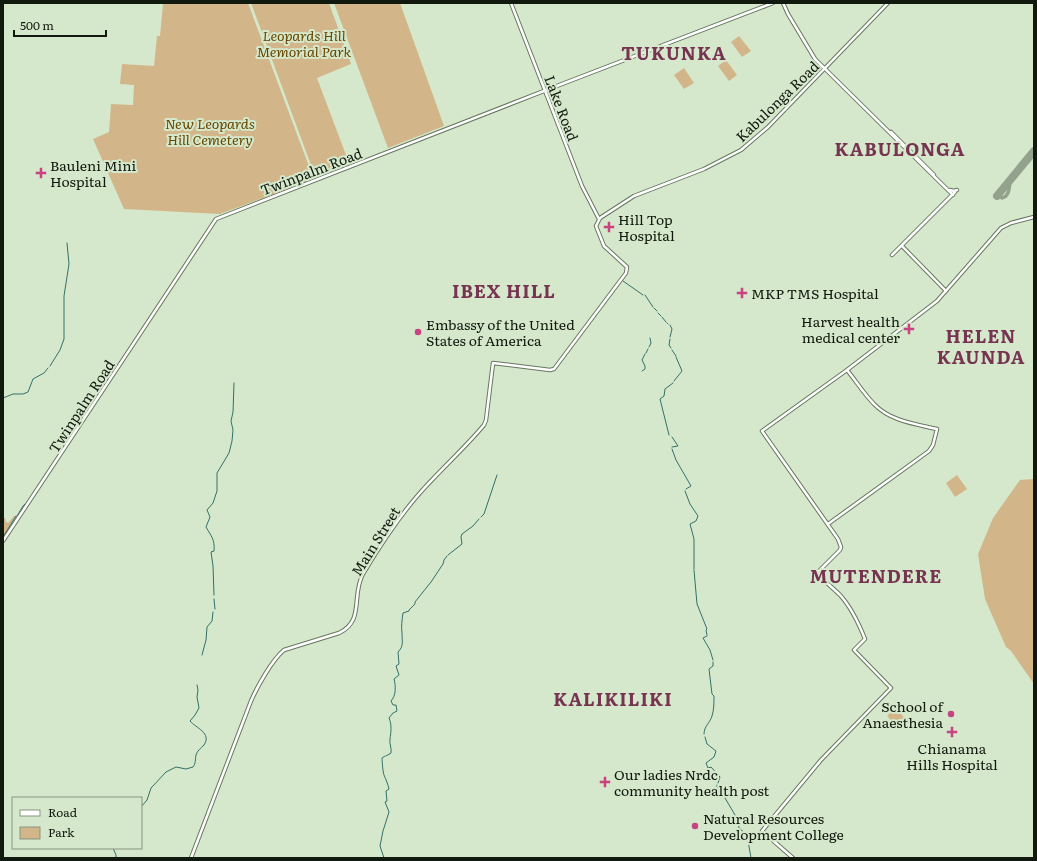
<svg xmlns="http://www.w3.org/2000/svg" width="1037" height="861" font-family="Literata,serif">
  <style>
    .green { fill: #d2b68a }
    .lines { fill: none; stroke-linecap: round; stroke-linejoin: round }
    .stream { stroke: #33706a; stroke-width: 1 }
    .taxiway { stroke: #93a28c; stroke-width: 3.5 }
    .runway { stroke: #93a28c; stroke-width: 8 }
    .secondary-casing { stroke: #67775e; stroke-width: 4.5 }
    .secondary { stroke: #fff; stroke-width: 2.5 }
    .poi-dot { fill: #c94282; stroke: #d5e8cc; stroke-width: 1.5 }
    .labels { text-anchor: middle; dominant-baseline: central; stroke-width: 4; stroke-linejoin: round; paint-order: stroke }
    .park-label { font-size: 14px; font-style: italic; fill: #684700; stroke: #d5e8cc }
    .street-label { font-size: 14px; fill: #11180e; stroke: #d5e8cc }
    .poi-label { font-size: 14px; fill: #11180e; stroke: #d5e8cc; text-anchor: start }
    .district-label { font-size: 18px; font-weight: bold; letter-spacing: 1px; fill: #773451; stroke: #d5e8cc }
  </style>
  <rect width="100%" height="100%" fill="#d5e8cc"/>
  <!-- green -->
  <g class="green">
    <polygon points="163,3 248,3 313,177 313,179 220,214 124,209 93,139 109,132 111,104 133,105 134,85 120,84 122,64 154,66 157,36 160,36"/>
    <polygon points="251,3 329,3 351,64 317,78 349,163 315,176"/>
    <polygon points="334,3 400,3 444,126 388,148"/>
    <polygon points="739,36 751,51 742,57 731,42"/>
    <polygon points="726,60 737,75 729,81 718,66"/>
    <polygon points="684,68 694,83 684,89 674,75"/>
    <polygon points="957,475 967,489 955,497 946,483"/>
    <polygon points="1033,479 1034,480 1034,684 1011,651 1006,647 985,599 978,554 993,518 1020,480"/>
    <polygon points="14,516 16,516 6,533 3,535 3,518 5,518 6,522 8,523"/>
    <polygon points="895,708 908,721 900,730 887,716"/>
  </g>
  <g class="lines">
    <!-- stream -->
    <g class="stream">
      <polyline points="623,281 643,295"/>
      <polyline points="645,295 653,307"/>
      <polyline points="654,308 657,311"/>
      <polyline points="658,313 661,316"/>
      <polyline points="662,317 666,322"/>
      <polyline points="667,323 668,324"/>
      <polyline points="670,325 672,329 670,337"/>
      <polyline points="670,339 669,345 671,348"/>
      <polyline points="649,347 651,343 650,338"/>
      <polyline points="672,350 676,356"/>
      <polyline points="646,353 648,349"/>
      <polyline points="50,366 60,350 64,339 64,296 69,264 67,243"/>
      <polyline points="642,371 645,369 645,366 642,360 645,354"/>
      <polyline points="674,381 682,371 676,357"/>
      <polyline points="3,398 13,394 23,394 28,392 33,379 44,373 48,368"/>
      <polyline points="669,435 660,399 664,396 665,389 673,383"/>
      <polyline points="672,447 678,446 672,437"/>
      <polyline points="672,449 676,460 691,486 686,489"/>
      <polyline points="685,491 690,504 698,516 696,521 690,524 694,539 694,569"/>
      <polyline points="17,516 23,506 25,504 26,505"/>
      <polyline points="481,517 484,514 497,475"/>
      <polyline points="3,537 16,516"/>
      <polyline points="448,555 462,544 461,537 462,534 473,526 479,519"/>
      <polyline points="694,570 697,604 707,629 706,630 707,635"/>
      <path d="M214,595L213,566L211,552L214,551C215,539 211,536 206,527L210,517L207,510L213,503L217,491V473L229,453L232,441L233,430L231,421L233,412L234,383"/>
      <polyline points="214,599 215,609"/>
      <polyline points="707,636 703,638 710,650 713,660"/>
      <polyline points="202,655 206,640 207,627 212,621 213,612"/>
      <path d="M704,734C704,726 710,723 712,716C714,710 714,702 714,696L712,694L709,669L713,666V662"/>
      <polyline points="705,737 707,744 716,751 714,757 706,763 708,768 711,767 720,777 718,783"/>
      <path d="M386,756L391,753C392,748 389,744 390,739C391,732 392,725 389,718L393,713L397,711L396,705H393L391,701C396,696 396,686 394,679L399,675L396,666L399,664L398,652C404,646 402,641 402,633C401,627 402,620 403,613L409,611V610L415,604V602L431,582L443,564L444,560L447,556"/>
      <polyline points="717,785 717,787 726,795 725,798 738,820 739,828 747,835 751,858"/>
      <path d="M141,807L147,800L151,788L166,772L176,767L186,769L193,767C196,763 195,760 196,755C197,751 201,748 204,745C212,733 196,728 190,721L195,715L199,708L197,697L198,690L197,685"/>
      <polyline points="113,848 116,855 116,858"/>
      <path d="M384,858L380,846L383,831L389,812L385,802L387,801L386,791L389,789C388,784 386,780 384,775C383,773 382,761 382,758L385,756"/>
    </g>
    <!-- taxiway -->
    <path class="taxiway" d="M999,195L1002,198C1010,196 1009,187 1010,180"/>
    <!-- runway -->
    <polyline class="runway" points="997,196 1034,151"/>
    <defs>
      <g id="secondary">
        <polyline points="511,3 582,186 599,219"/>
        <polyline points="783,3 788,14 815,59 953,195"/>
        <polyline points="891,132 934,175"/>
        <polyline points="950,190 954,191 957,190"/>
        <polyline points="902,246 946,291"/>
        <polyline points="892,255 955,192"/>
        <path d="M828,524L929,451L933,445L937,429C915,424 890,421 874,404C864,394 856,381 847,370"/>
        <polyline points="3,541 216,219 549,89 773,3"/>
        <path d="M191,858L251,701C257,687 272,660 284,650L339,633C365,621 351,595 363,574C379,547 398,518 419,494C440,470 464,449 484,425L486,420L493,363L550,370L554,369L626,273L627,267L604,246L596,226L600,218L634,196L704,169L741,150L768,127L888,3"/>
        <path d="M793,858L762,831L821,760L891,688L854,650L865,639C859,624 851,607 840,595C833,588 824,581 817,573L840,550L841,547L838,539L762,431L847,370L937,301L1001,228L1011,223L1034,217"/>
      </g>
    </defs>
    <!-- secondary casing -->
    <use href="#secondary" class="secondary-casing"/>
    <!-- secondary -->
    <use href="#secondary" class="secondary"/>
  </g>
  <!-- markers -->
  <g class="poi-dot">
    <path d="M39 167h4v4h4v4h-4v4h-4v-4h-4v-4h4z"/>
    <path d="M607 221h4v4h4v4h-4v4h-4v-4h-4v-4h4z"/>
    <path d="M740 287h4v4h4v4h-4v4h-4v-4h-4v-4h4z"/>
    <path d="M907 323h4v4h4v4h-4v4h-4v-4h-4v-4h4z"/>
    <circle cx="418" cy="332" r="4"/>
    <circle cx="951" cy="714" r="4"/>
    <path d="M950 726h4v4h4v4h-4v4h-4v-4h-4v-4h4z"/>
    <path d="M603 776h4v4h4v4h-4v4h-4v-4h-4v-4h4z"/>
    <circle cx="695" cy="826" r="4"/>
  </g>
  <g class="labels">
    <!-- park labels -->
    <g class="park-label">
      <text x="304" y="35">Leopards Hill<tspan x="304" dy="16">Memorial Park</tspan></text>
      <text x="210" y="123">New Leopards<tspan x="210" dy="16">Hill Cemetery</tspan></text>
    </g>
    <!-- street labels -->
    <g class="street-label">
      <text transform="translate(777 101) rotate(-44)">Kabulonga Road</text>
      <text transform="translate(562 108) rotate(69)">Lake Road</text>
      <text transform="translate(311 171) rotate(-21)">Twinpalm Road</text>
      <text transform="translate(81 406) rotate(-57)">Twinpalm Road</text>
      <text transform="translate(375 541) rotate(-58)">Main Street</text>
    </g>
    <!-- poi labels -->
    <g class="poi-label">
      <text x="50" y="165">Bauleni Mini<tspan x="50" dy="16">Hospital</tspan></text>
      <text x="618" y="219">Hill Top<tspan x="618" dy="16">Hospital</tspan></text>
      <text x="751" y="293">MKP TMS Hospital</text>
      <text x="900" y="321" text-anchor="end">Harvest health<tspan x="900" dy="16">medical center</tspan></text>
      <text x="426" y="324">Embassy of the United<tspan x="426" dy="16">States of America</tspan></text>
      <text x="943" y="706" text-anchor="end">School of<tspan x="943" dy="16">Anaesthesia</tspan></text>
      <text x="952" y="748" text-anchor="middle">Chianama<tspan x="952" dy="16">Hills Hospital</tspan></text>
      <text x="614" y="774">Our ladies Nrdc<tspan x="614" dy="16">community health post</tspan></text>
      <text x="703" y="818">Natural Resources<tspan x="703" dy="16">Development College</tspan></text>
    </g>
    <!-- district labels -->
    <g class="district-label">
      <text x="674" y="52">TUKUNKA</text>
      <text x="900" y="148">KABULONGA</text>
      <text x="504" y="290">IBEX HILL</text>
      <text x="981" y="335">HELEN<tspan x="981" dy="21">KAUNDA</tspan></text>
      <text x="876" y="575">MUTENDERE</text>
      <text x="613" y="698">KALIKILIKI</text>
    </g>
  </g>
  <!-- border -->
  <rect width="1037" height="861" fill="none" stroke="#11180e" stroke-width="8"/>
  <!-- legend -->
  <rect x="12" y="797" width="130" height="52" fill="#d5e8cc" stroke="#879580"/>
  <rect x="20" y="810" width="20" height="6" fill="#ffffff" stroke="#879580"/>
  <text x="48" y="817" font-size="12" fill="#11180e">Road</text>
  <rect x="20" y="827" width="20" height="12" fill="#d2b68a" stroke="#879580"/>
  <text x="48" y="837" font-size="12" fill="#11180e">Park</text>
  <!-- scale -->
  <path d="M14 30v6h92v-6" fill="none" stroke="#11180e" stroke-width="2"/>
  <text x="20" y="30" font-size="12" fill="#11180e" stroke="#d5e8cc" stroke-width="3" paint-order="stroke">500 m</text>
</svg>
